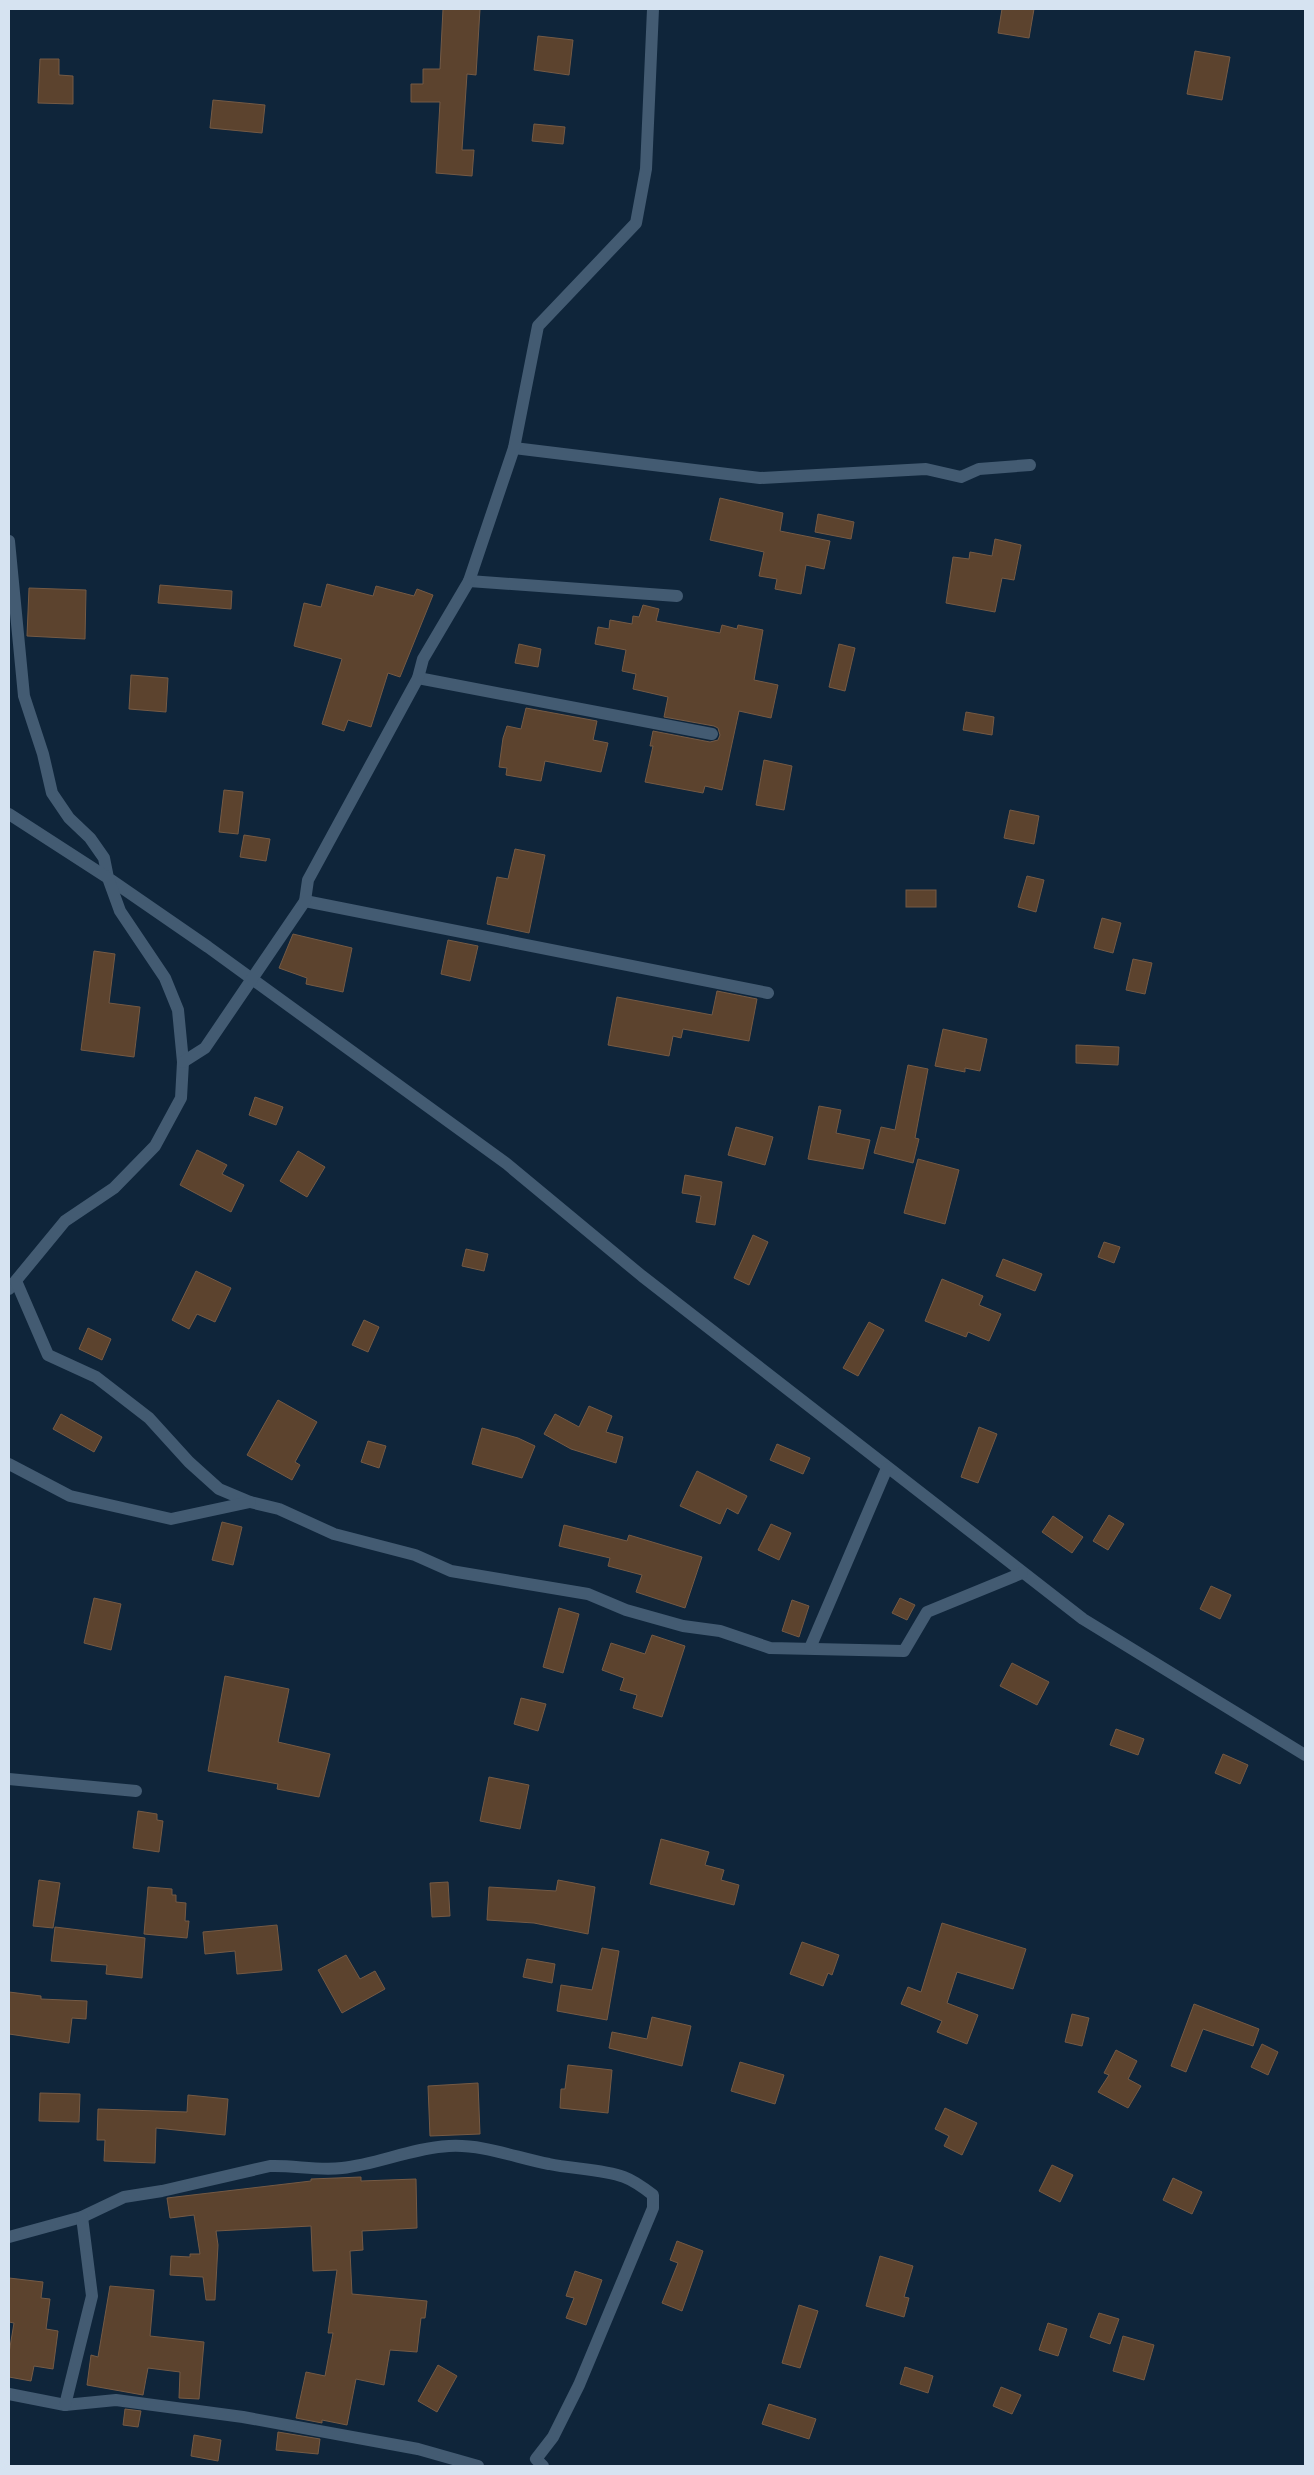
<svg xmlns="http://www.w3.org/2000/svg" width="1314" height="2475" font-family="'Source Sans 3',sans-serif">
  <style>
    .building { fill: #5c432e; stroke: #745a45 }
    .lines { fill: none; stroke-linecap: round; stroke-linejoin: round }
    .minor { stroke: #435b72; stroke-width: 12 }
  </style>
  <rect width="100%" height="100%" fill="#0f253a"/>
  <!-- building -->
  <g class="building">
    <polygon points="443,9 480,9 476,75 467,74 462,150 474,150 472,176 436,173 440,102 411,102 411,84 423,84 423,69 440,69"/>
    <polygon points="1002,9 1034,9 1029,38 998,33"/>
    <polygon points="538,36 573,40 569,75 534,70"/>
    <polygon points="1195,51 1230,57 1222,100 1187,94"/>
    <polygon points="40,59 59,59 59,75 73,76 73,104 38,103"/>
    <polygon points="213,100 265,105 262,133 210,128"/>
    <polygon points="534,124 565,127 563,144 532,141"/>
    <polygon points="720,498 783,513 780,531 830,541 824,569 806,565 801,594 775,589 777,579 759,576 764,552 710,540"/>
    <polygon points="818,514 854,522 851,539 815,532"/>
    <polygon points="995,539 1021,545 1014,580 1002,578 995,612 946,603 953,557 969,559 970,552 992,556"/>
    <polygon points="327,584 373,596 376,586 414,596 417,589 433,595 400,677 388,673 371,727 348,720 344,731 322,724 342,659 294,646 304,603 321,607"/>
    <polygon points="160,585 232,591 231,609 158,603"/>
    <polygon points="29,588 86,590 85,639 27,636"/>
    <polygon points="643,605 659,609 656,621 720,633 722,625 737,629 738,625 763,630 754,680 778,685 771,718 739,711 722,790 705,786 703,793 645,782 653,746 650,746 653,731 710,742 718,740 720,735 718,728 714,726 664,717 668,697 633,689 636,674 622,671 626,650 595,644 598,627 609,629 610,620 632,624 633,616 639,617"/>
    <polygon points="519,644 541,649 538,667 515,663"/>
    <polygon points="839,644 855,648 845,691 829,687"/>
    <polygon points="131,675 168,678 166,712 129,709"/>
    <polygon points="526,708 597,721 593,740 608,743 601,772 545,761 541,781 506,775 507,768 499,767 503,738 507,726 521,729"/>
    <polygon points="966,712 994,717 992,735 963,730"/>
    <polygon points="764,760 792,766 784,810 756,805"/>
    <polygon points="224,790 243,792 238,834 219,832"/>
    <polygon points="1010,810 1039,816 1034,844 1004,838"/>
    <polygon points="244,835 270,839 266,861 240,857"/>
    <polygon points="515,849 545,855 529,933 487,924 497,877 508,879"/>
    <polygon points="1027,876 1044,880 1036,912 1018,907"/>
    <rect x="906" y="890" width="30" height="17"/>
    <polygon points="1102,918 1121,923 1113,953 1094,948"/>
    <polygon points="293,934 352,948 343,992 306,984 307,978 279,968"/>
    <polygon points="448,940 478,946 470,981 441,974"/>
    <polygon points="94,951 115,954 109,1003 140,1007 134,1057 81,1050"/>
    <polygon points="1133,959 1152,963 1145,994 1126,990"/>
    <polygon points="717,991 757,999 749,1041 683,1029 681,1038 673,1036 669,1056 608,1045 617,997 712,1015"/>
    <polygon points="943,1029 987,1039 980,1071 965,1068 965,1072 935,1066"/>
    <polygon points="1076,1045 1119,1047 1118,1065 1076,1063"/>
    <polygon points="908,1065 928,1069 915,1138 919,1139 913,1163 874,1153 881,1127 895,1130"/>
    <polygon points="255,1097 283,1107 276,1125 249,1115"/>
    <polygon points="819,1106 841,1110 836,1133 870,1140 863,1169 808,1159"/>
    <polygon points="736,1127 773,1137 765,1165 728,1155"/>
    <polygon points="197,1150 227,1165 222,1174 244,1185 231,1212 180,1185"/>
    <polygon points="298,1151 325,1167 307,1197 280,1181"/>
    <polygon points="918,1159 959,1170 945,1224 904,1213"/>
    <polygon points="685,1175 722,1182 715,1225 696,1222 701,1196 682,1193"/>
    <polygon points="753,1235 768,1242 749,1285 734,1278"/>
    <polygon points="1104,1242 1120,1247 1114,1263 1098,1257"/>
    <polygon points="466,1249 488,1254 484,1271 462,1266"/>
    <polygon points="1003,1259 1042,1274 1035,1291 996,1276"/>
    <polygon points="196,1271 231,1288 215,1322 197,1314 189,1329 172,1320"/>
    <polygon points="942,1279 983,1296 979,1305 1001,1314 989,1341 968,1332 966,1337 925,1321"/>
    <polygon points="364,1320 379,1327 368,1352 352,1345"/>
    <polygon points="869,1322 884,1330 858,1376 843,1368"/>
    <polygon points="88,1328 111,1339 102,1360 79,1349"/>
    <polygon points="278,1400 317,1422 295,1462 300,1465 292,1480 247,1455"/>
    <polygon points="589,1406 612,1416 606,1432 623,1437 616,1463 571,1449 544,1434 555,1414 579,1427"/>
    <polygon points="61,1414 102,1437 94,1452 53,1429"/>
    <polygon points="979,1427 997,1434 978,1483 961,1477"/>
    <polygon points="482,1428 518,1438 535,1446 522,1478 472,1464"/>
    <polygon points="368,1441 386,1446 379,1468 361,1462"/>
    <polygon points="777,1444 810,1458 803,1474 770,1460"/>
    <polygon points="697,1471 747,1496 738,1514 727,1508 720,1524 680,1506"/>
    <polygon points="1109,1515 1124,1524 1108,1550 1093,1541"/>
    <polygon points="1053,1516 1083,1537 1072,1553 1042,1532"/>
    <polygon points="222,1522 242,1527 233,1565 212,1560"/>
    <polygon points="771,1524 791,1533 779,1560 758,1550"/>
    <polygon points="564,1525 627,1541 629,1535 702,1557 685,1608 636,1592 642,1575 608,1566 610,1558 559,1546"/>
    <polygon points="1211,1586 1231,1595 1220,1619 1200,1609"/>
    <polygon points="94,1598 121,1604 111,1650 84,1643"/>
    <polygon points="900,1598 915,1605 907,1620 892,1613"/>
    <polygon points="792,1600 809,1606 799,1637 782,1631"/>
    <polygon points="559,1608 579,1614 563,1673 543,1667"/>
    <polygon points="652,1635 685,1646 662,1717 633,1708 637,1695 620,1690 624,1678 602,1670 611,1643 645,1654"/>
    <polygon points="1012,1663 1049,1682 1037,1705 1000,1686"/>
    <polygon points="225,1676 289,1689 278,1742 330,1754 319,1797 277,1789 278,1784 208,1771"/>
    <polygon points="521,1698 546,1704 538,1731 514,1724"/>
    <polygon points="1116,1729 1144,1739 1138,1755 1110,1745"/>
    <polygon points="1223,1754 1248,1765 1240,1784 1215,1773"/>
    <polygon points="489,1777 529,1785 520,1829 480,1821"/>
    <polygon points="138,1811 157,1814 157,1820 163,1821 159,1852 133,1848"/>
    <polygon points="661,1839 709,1852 705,1865 724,1870 721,1880 739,1885 734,1905 650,1884"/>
    <polygon points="39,1880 60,1883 53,1928 33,1926"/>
    <polygon points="558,1880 595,1887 588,1934 534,1923 487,1920 489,1887 556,1891"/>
    <polygon points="448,1882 450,1916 432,1917 430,1883"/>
    <polygon points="148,1887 172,1889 172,1895 176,1895 176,1902 186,1903 185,1921 189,1921 187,1938 144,1934"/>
    <polygon points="942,1923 1026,1949 1013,1989 957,1972 947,2003 978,2015 967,2044 937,2032 942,2021 901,2004 908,1987 921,1992"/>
    <polygon points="277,1925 282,1970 237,1974 235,1951 205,1954 203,1932"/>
    <polygon points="55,1927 145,1938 142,1978 106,1974 107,1965 51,1961"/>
    <polygon points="802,1942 839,1955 832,1975 828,1973 823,1986 790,1974"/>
    <polygon points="602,1948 619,1951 607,2020 557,2011 561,1985 592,1990"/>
    <polygon points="346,1955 360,1979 375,1971 385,1989 342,2013 318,1970"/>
    <polygon points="527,1959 555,1964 552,1983 523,1977"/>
    <polygon points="9,1992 41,1996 41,1999 87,2001 86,2019 72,2018 69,2043 9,2034"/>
    <polygon points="1194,2004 1259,2029 1253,2046 1203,2029 1186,2072 1171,2066"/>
    <polygon points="1072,2014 1089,2018 1082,2046 1065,2042"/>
    <polygon points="652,2017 691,2026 682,2066 609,2048 612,2032 647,2039"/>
    <polygon points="1262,2044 1278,2052 1268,2075 1251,2067"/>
    <polygon points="1116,2050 1137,2061 1128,2079 1141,2086 1128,2108 1098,2092 1109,2075 1104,2073"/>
    <polygon points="740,2062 784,2075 775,2104 731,2091"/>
    <polygon points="568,2065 612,2070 608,2113 560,2108 561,2089 565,2089"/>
    <polygon points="478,2083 480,2134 430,2136 428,2086"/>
    <polygon points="40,2093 80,2094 79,2122 39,2121"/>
    <polygon points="188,2095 228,2099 225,2135 156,2128 155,2163 104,2161 105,2140 97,2140 98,2109 187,2112"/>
    <polygon points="945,2108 977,2123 962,2155 944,2146 949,2136 935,2129"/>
    <polygon points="1052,2165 1073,2175 1060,2202 1039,2191"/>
    <polygon points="361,2177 361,2181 416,2179 417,2228 362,2231 363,2250 350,2251 352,2294 427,2301 425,2318 421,2318 417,2352 390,2350 384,2385 356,2379 347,2425 322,2420 322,2423 296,2418 306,2372 325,2376 333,2333 328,2333 337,2270 313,2271 311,2226 216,2231 218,2245 215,2300 206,2300 203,2277 170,2275 171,2256 190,2257 190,2254 200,2254 194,2215 170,2218 167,2198 311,2181 311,2179"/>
    <polygon points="1173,2178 1202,2192 1192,2214 1163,2200"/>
    <polygon points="677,2241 703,2251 682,2311 662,2303 678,2263 670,2260"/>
    <polygon points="880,2256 913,2266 904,2297 909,2298 904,2317 866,2306"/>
    <polygon points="575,2271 602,2280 586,2325 566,2318 574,2298 566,2296"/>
    <polygon points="9,2278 43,2282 41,2298 50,2299 46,2329 58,2331 53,2369 34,2366 31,2381 9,2377 9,2353 14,2323 9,2322"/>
    <polygon points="110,2286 154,2290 150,2336 204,2342 199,2399 179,2398 180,2372 148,2368 143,2395 87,2385 91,2355 98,2357"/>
    <polygon points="799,2305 818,2311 800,2368 782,2363"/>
    <polygon points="1099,2313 1119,2319 1110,2344 1090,2337"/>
    <polygon points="1048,2323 1067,2329 1058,2356 1039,2350"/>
    <polygon points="1123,2336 1154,2345 1144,2380 1113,2371"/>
    <polygon points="438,2365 457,2376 437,2412 418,2401"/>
    <polygon points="905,2367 933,2376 928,2393 900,2384"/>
    <polygon points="1001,2387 1021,2395 1012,2414 993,2406"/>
    <polygon points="769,2404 816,2419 809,2439 762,2424"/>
    <polygon points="125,2409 141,2411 138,2427 123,2425"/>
    <polygon points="278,2432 320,2439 318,2454 276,2450"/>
    <polygon points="194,2435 221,2440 218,2461 191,2456"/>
  </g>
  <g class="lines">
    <!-- minor -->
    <g class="minor">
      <polyline points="514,448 760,478 926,469 961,477 979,469 1030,465"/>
      <polyline points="9,541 24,696 43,754 52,793 69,818 90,838 104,858 108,878 208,947 507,1164 642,1276 1083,1619 1305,1755"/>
      <polyline points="469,581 677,596"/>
      <polyline points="418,678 712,734"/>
      <polyline points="9,814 108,878 120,911 165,978 178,1010 183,1062 181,1098 155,1146 114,1188 65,1221 9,1289"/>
      <polyline points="305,901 768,993"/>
      <polyline points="183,1062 205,1048 305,901 308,880 418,678 423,659 469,581 514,448 538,326 636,223 646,169 653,9"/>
      <polyline points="16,1281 48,1355 96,1377 149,1418 189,1462 219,1489 250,1502 279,1509 334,1534 415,1555 451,1571 588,1594 626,1610 683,1626 720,1631 770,1648 904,1651 927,1612 1022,1573"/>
      <polyline points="9,1464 70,1496 171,1519 250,1502"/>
      <polyline points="810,1648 887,1468"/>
      <polyline points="9,1779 136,1791"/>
      <path d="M9,2237L82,2217L124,2197L162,2191L270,2166C294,2165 317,2171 342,2168C378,2164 412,2148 449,2146C483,2144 517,2158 549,2164C572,2169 603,2169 624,2177C635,2181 644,2188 653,2195V2208L579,2385L553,2437L536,2459L543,2466"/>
      <polyline points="9,2394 65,2405 116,2400 243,2417 418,2449 478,2466"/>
      <polyline points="65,2405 92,2296 82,2217"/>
    </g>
  </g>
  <!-- border -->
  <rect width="1314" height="2475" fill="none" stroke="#d6e3f1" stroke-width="20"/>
</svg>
